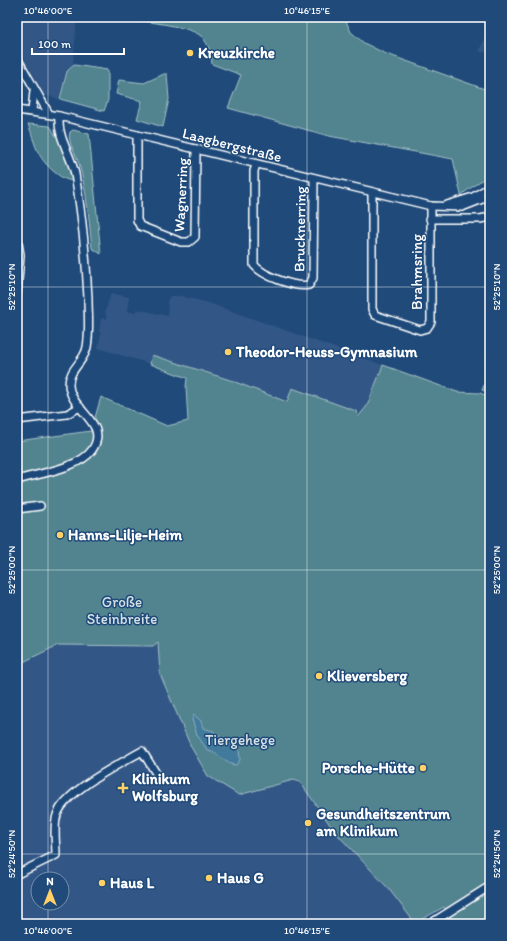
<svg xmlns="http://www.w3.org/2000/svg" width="507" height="941" font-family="Itim,sans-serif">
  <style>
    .built { fill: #305686; fill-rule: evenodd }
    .green { fill: #51848f; stroke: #a8c2c7 }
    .water { fill: #427a9c; stroke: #8eafc4 }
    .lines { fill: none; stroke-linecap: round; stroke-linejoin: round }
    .minor-casing { stroke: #fff; stroke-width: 10 }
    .minor { stroke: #1f4a7a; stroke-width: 7 }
    .ticks { fill: none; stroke: #fff; stroke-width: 1; stroke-opacity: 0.45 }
    .poi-dot { fill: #ffd166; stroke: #1f4a7a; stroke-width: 1.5 }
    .labels { text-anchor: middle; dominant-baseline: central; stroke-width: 3; stroke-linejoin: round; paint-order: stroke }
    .poi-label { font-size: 15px; font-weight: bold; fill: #fff; stroke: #1f4a7a; text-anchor: start }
    .street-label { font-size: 15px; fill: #fff; stroke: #1f4a7a }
    .park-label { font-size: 15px; fill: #d4e0e3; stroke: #1f4a7a }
    .neatline { fill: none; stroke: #fff; stroke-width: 1.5 }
    .ticks-label { font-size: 10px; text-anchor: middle; fill: #fff }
  </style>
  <rect width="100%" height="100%" fill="#1f4a7a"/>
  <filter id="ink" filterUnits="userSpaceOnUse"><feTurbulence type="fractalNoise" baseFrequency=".025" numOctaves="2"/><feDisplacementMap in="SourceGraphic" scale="8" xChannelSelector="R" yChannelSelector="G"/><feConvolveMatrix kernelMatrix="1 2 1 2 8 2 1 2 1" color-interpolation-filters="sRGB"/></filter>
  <g filter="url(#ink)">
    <!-- built -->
    <g class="built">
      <polygon points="17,17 77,17 73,65 66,70 59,99 44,95 17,46"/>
      <polygon points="485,37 490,39 485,53 479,51"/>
      <polygon points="111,293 129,297 127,311 135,313 137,309 168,316 167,301 170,296 181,296 209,303 383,365 367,406 358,417 326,416 230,380 153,355 150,364 98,348 101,333 99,332 101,318 107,319 105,312"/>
      <path d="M158,641L160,674L173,704L239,795L293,780L300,782L335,832L388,888L416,924H17V665L58,645L153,646ZM38,879H62V903H38Z"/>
    </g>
    <!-- green -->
    <g class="green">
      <path d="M109,17H344L351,32L364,43L384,53L490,91V174L461,195L453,159L329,136L228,108L241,75L212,64C211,53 209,44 201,36C187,24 129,20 109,17Z"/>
      <polygon points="74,65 108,70 108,100 104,111 60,99 67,71"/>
      <polygon points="164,74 167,74 169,99 163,127 137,119 142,101 116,94 119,80 144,83"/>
      <path d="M28,124L50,126L59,141L75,181C62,182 45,165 39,154C34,145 32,133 28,124Z"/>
      <path d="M73,130L89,134L101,254L92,248C89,220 87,192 79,164C76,154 67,142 70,132Z"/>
      <polygon points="490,343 490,393 482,390 488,376 487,357"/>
      <polygon points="152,355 230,380 287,402 292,388 356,411 358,417 367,406 383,365 457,392 480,393 490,397 490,924 445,924 451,919 444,907 415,923 388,888 335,832 300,782 293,780 239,795 208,776 191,747 160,674 158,642 153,646 58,645 17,665 17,441 91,431 101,397 167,426 188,421 186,387 187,378 150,364"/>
    </g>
    <!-- water -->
    <path class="water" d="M194,715L201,721L203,728L213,731L239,749L240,760L236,765C225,765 219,752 208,751L197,735L192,719Z"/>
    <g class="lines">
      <defs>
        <g id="minor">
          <polyline points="17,58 49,114"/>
          <polyline points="17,110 59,116 431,206 462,207 490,196"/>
          <polyline points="32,111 34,91"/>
          <polyline points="137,135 137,220 140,226 181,242 189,242 195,237 196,149"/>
          <path d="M256,165L254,171V265C263,276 295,288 309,285L313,278L314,178"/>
          <polyline points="372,193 372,309 375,315 420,330 427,328 431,322 431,206"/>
          <polyline points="447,205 473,197 490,187"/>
          <polyline points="430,219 480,219 490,217"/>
          <polyline points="17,237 20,255 17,293"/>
          <polyline points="17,420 67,414 80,407"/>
          <path d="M17,480C37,474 80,468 92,450C111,423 69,410 69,384C69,369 85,361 87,347C90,331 88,314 88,298C86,257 82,215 75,174C71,155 57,137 59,116"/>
          <polyline points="17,509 40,506"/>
          <path d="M17,874L56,855C56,842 53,827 57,815C65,791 120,764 142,751L159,778"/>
          <polyline points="430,924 490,886"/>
        </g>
      </defs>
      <!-- minor casing -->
      <use href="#minor" class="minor-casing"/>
      <!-- minor -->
      <use href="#minor" class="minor"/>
    </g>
  </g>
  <!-- ticks -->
  <path class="ticks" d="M48,17V879M307,17V924M17,287H490M17,570H490M17,854H490M48,903V924"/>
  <!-- markers -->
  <g class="poi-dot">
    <circle cx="190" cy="53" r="4"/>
    <circle cx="228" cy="352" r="4"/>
    <circle cx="60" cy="535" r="4"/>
    <circle cx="319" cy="676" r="4"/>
    <circle cx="423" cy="768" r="4"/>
    <path d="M121 782h4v4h4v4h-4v4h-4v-4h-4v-4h4z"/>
    <circle cx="308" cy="823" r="4"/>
    <circle cx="209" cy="878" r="4"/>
    <circle cx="102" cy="883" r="4"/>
  </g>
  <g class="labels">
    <!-- poi labels -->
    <g class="poi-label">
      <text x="198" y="53">Kreuzkirche</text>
      <text x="236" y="352">Theodor-Heuss-Gymnasium</text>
      <text x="68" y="535">Hanns-Lilje-Heim</text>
      <text x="327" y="676">Klieversberg</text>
      <text x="415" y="768" text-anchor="end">Porsche-Hütte</text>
      <text x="132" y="779">Klinikum<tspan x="132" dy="17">Wolfsburg</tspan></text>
      <text x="316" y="814">Gesundheitszentrum<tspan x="316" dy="17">am Klinikum</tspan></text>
      <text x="217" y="878">Haus G</text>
      <text x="110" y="883">Haus L</text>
    </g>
    <!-- street labels -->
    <g class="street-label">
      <text transform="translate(232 145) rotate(14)">Laagbergstraße</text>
      <text transform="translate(181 195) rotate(-87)">Wagnerring</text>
      <text transform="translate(300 229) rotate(-89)">Brucknerring</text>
      <text transform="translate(417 272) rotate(-90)">Brahmsring</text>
    </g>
    <!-- park labels -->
    <g class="park-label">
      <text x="122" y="602">Große<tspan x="122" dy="17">Steinbreite</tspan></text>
      <text x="240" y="740">Tiergehege</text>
    </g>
  </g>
  <!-- margin -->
  <rect width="507" height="941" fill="none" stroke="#1f4a7a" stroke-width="44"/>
  <!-- north arrow -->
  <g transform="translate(50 891)"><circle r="19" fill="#1f4a7a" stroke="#7992af"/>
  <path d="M0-3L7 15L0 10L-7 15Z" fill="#ffd166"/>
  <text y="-6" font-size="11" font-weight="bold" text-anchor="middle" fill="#ffffff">N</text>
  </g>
  <!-- scale -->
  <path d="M32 48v6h92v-6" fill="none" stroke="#ffffff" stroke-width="2"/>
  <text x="38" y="48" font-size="12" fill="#ffffff" stroke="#1f4a7a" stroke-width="3" paint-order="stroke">100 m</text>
  <rect x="22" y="22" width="463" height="897" class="neatline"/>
  <g class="ticks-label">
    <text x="48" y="14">10°46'00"E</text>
    <text x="307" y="14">10°46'15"E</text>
    <text transform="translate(11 287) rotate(-90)" y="4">52°25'10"N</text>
    <text transform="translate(496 287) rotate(-90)" y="4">52°25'10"N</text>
    <text transform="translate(11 570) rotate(-90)" y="4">52°25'00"N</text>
    <text transform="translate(496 570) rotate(-90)" y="4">52°25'00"N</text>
    <text transform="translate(11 854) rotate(-90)" y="4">52°24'50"N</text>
    <text transform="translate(496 854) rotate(-90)" y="4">52°24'50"N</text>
    <text x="48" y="934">10°46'00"E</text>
    <text x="307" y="934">10°46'15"E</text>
  </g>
</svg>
